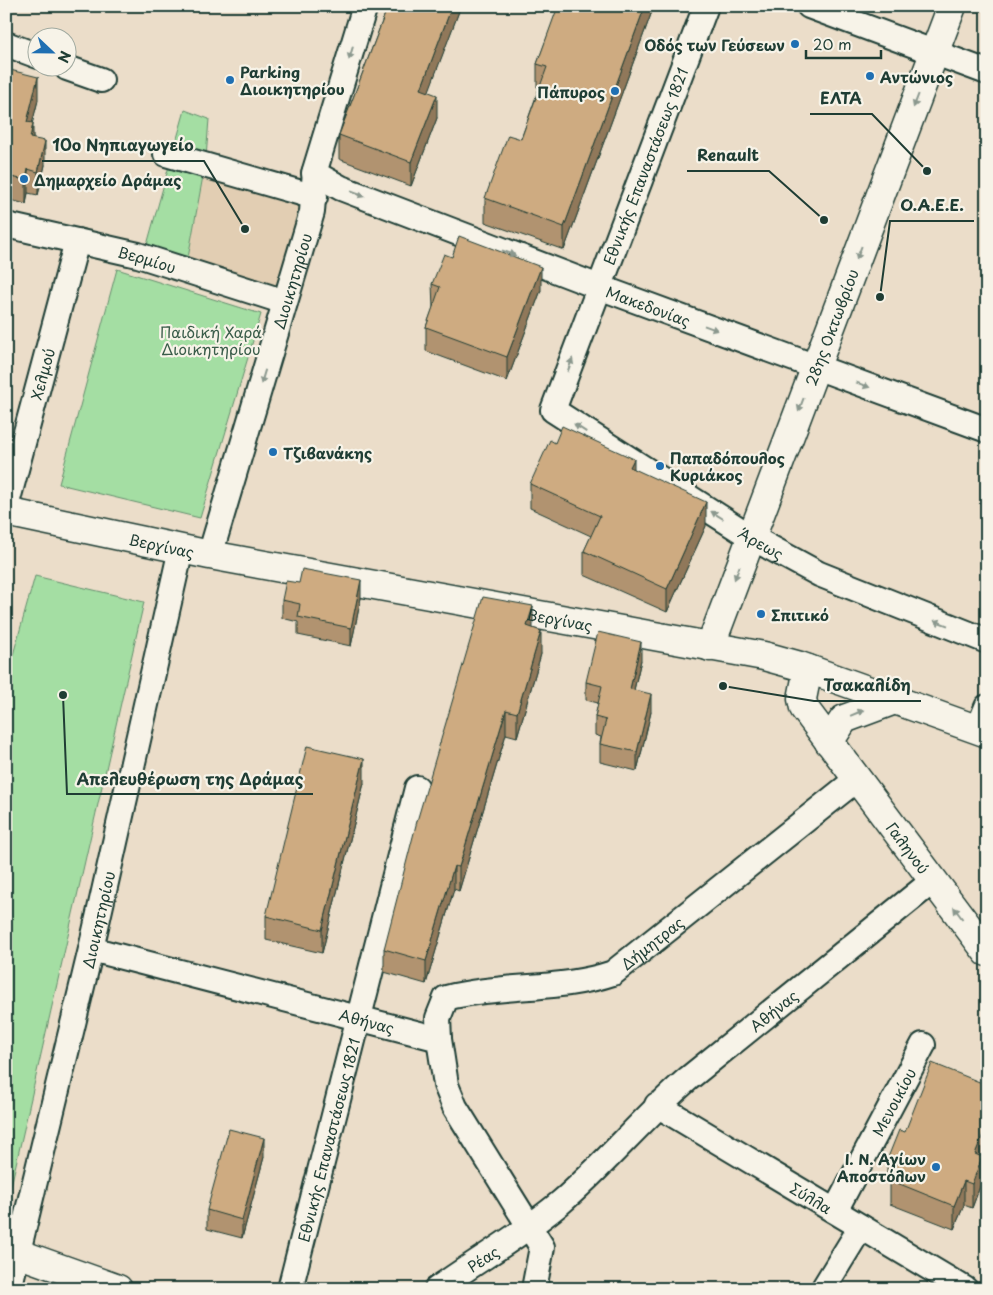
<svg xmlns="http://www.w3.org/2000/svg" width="993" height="1295" font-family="'Playpen Sans',sans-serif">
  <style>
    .built { fill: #e2ceb3 }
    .green { fill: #a4dea3; stroke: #628e6c }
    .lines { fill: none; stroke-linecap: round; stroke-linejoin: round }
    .street-casing { stroke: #1f3d34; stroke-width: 28 }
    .secondary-casing { stroke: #1f3d34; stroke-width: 31 }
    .street { stroke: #f7f3e8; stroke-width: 24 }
    .secondary { stroke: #f7f3e8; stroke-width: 28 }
    .wall { fill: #b1936f; stroke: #1f3d34 }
    .shaded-wall { fill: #90785a; stroke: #1f3d34 }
    .building { fill: #ceab81; stroke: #1f3d34 }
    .oneway { fill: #8b988e }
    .poi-dot { fill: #1f6fb2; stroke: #f7f3e8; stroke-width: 2 }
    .labels { text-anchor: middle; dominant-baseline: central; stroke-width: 4.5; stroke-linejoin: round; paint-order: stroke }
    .poi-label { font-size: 15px; font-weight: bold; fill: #1f3d34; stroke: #f7f3e8; text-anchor: start }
    .street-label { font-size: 15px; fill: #1f3d34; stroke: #f7f3e8 }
    .park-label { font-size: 15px; fill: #3a5d4a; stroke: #f7f3e8 }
    .leader { fill: none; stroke: #1f3d34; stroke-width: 2 }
    .callout-dot { fill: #1f3d34; stroke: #f7f3e8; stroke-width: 2 }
    .callout-label { font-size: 16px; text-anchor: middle; font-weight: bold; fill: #1f3d34; stroke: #f7f3e8; stroke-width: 4.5; stroke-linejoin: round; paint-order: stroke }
  </style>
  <rect width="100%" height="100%" fill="#ebddc9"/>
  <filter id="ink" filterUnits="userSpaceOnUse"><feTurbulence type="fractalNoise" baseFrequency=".02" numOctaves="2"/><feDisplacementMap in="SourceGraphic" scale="10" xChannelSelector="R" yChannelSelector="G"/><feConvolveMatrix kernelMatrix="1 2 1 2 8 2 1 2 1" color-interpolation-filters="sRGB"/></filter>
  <g filter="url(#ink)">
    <!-- built -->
    <polygon class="built" points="203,176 305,200 278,287 188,258"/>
    <!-- green -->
    <g class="green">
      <polygon points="185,110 209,119 206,158 174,149"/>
      <polygon points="169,166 203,176 188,258 147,245"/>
      <polygon points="117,269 261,314 200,518 59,484"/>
      <polygon points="35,576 144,602 6,1208 6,680"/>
    </g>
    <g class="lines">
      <defs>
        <g id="street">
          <path id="s1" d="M706,6L553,410L751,537L819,574L987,641"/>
          <polyline points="809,6 987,72"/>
          <polyline points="6,44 38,56"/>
          <polyline points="67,68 101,80"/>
          <polyline points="166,154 315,197"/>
          <path id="s2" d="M314,173L341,188L599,287L987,430"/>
          <path id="s3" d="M6,225L138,255L285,302"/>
          <path id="s4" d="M6,507L77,241"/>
          <path id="s5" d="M210,555L312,212L315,170L365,6"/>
          <polyline points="978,729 987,707"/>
          <path id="s6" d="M91,949L439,1039L446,1085L455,1107L542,1247L534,1289"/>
          <path id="s7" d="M439,1039L438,1018L446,998C500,984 560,991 613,973L857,779"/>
          <path id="s8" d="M657,1105L965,1289"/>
          <path id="s9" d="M835,1211L923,1045"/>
          <path id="s10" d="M9,1289L91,949L181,549"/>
          <path id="s11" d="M290,1289L417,788"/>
          <path id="s12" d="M437,1289C477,1260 522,1235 560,1203C606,1164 643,1117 689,1078L934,880"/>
          <polyline points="823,1289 861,1227"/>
        </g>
        <g id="secondary">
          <path id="s13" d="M6,512L210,555L764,656L800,666L987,733"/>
          <path id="s14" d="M710,647L952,6"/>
          <path id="s15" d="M808,669L802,699L804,708L987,952"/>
          <polyline points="829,742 844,719 895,700"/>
          <polyline points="6,1249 118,1289"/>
        </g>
      </defs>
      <!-- street casing -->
      <use href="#street" class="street-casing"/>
      <!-- secondary casing -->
      <use href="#secondary" class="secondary-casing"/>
      <!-- street -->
      <use href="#street" class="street"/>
      <!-- secondary -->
      <use href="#secondary" class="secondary"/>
    </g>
    <!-- wall -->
    <g class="wall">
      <polygon points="388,6 461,6 428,92 437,118 411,186 339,159 339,135"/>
      <polygon points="557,6 654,6 564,250 485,222 485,198 521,139 539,88 537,87 537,64 557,11"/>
      <polygon points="6,69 38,100 32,123 33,139 45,165 38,195 28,193 26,204 6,199"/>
      <polygon points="432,284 541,290 507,381 426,351 426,327 433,308"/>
      <polygon points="555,443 634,469 706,526 667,612 584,575 584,551 591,536 530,508 530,484"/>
      <polygon points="361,598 351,646 298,635 298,622 282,618 282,600"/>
      <polygon points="533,628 541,654 517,737 506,734 459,891 454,889 426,984 384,972 384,949"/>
      <polygon points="641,660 634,690 651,712 637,771 600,762 600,744 601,737 595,735 595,717 598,703 586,700 586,682"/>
      <polygon points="364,783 322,953 266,940 266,916"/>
      <polygon points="264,1157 242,1238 207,1229 207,1210"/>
      <polygon points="982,1159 982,1181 972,1208 964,1205 954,1229 890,1204 890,1184 887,1183 887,1160"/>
    </g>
    <!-- shaded-wall -->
    <g class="shaded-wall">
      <polygon points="452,6 461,6 421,112 421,89"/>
      <polygon points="645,6 654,6 564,250 564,227"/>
      <polygon points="38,77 38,100 27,145 27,122"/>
      <polygon points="437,95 437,118 411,186 411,162"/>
      <polygon points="33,123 33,147 30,138"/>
      <polygon points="45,141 45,165 38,195 38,172"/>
      <polygon points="28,169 28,193 26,204 26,180"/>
      <polygon points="541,267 541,290 507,381 507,357"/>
      <polygon points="634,459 634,483 630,467"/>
      <polygon points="706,502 706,526 667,612 667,589"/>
      <polygon points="361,580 361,598 351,646 351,628"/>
      <polygon points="533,606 533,630 527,626"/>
      <polygon points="541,631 541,654 517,737 517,713"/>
      <polygon points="641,642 641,660 630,707 630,689"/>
      <polygon points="651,694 651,712 637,771 637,752"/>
      <polygon points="506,710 506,734 459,891 459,867"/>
      <polygon points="364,759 364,783 322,953 322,930"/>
      <polygon points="454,866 454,889 426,984 426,961"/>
      <polygon points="987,1124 987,1148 982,1159 982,1181 972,1208 972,1184 975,1154"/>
      <polygon points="264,1138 264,1157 242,1238 242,1220"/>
      <polygon points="964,1181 964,1205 954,1229 954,1206"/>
    </g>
    <!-- building -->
    <g class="building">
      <polygon points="388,6 452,6 421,89 437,95 411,162 339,135"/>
      <polygon points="558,6 645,6 564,227 485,198 508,135 521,139 547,67 537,64"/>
      <polygon points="6,69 38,77 27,122 33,123 30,138 45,141 38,172 28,169 26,180 6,176"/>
      <polygon points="459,236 541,267 507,357 426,327 440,287 432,284 444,254 452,257"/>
      <polygon points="562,426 634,459 630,467 706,502 667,589 584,551 600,516 530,484 550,440 555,443"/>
      <polygon points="302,569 361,580 351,628 298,617 300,604 282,600 286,581 299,583"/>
      <polygon points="483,597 533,606 527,626 541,631 517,713 506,710 459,867 454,866 426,961 384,949 417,821"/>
      <polygon points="598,632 641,642 630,689 651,694 637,752 600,744 606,720 595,717 602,686 586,682"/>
      <polygon points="307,746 364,759 322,930 266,916"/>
      <polygon points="932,1063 987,1085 987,1124 975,1154 982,1157 972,1184 964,1181 954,1206 890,1180 896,1163 887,1160 899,1130 905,1132"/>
      <polygon points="229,1129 264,1138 242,1220 207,1210"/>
    </g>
    <!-- one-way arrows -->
    <defs><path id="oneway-solid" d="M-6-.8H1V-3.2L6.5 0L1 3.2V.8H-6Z" transform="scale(1.25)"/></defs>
    <g class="oneway">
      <use href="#oneway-solid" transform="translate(351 53) rotate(107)"/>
      <use href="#oneway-solid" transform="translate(916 101) rotate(111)"/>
      <use href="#oneway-solid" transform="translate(358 194) rotate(21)"/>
      <use href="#oneway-solid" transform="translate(509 253) rotate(21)"/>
      <use href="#oneway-solid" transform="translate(859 253) rotate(111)"/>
      <use href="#oneway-solid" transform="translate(711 328) rotate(20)"/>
      <use href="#oneway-solid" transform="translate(570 365) rotate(-70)"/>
      <use href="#oneway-solid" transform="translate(263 377) rotate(107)"/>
      <use href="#oneway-solid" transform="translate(863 385) rotate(20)"/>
      <use href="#oneway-solid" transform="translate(801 405) rotate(111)"/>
      <use href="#oneway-solid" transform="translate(580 428) rotate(-147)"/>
      <use href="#oneway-solid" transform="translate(717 515) rotate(-148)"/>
      <use href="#oneway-solid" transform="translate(737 573) rotate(111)"/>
      <use href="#oneway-solid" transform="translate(941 623) rotate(-159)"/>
      <use href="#oneway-solid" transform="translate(857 713) rotate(-23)"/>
      <use href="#oneway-solid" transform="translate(958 913) rotate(-127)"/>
    </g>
  </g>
  <!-- markers -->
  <g class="poi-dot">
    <circle cx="795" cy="44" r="5"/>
    <circle cx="870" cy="76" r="5"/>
    <circle cx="230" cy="80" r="5"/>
    <circle cx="615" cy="91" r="5"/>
    <circle cx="24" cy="179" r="5"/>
    <circle cx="273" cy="452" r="5"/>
    <circle cx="660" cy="466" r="5"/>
    <circle cx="761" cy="614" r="5"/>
    <circle cx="936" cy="1167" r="5"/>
  </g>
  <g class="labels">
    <!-- poi labels -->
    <g class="poi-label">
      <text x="785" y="44" text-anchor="end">Οδός των Γεύσεων</text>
      <text x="240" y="71">Parking<tspan x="240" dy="17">Διοικητηρίου</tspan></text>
      <text x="880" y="76">Αντώνιος</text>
      <text x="605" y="91" text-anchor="end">Πάπυρος</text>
      <text x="34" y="179">Δημαρχείο Δράμας</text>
      <text x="283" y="452">Τζιβανάκης</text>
      <text x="670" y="457">Παπαδόπουλος<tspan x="670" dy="17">Κυριάκος</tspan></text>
      <text x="771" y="614">Σπιτικό</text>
      <text x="926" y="1158" text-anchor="end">Ι. Ν. Αγίων<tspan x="926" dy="17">Αποστόλων</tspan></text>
    </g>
    <!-- street labels -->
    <g class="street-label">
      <text transform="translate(645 166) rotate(-69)">Εθνικής Επαναστάσεως 1821</text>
      <text stroke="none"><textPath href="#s3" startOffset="145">Βερμίου</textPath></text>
      <text stroke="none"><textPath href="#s5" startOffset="286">Διοικητηρίου</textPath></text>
      <text stroke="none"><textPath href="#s2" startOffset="360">Μακεδονίας</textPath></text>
      <text stroke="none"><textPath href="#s14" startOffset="342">28ης Οκτωβρίου</textPath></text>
      <text stroke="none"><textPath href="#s4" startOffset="138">Χελμού</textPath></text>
      <text stroke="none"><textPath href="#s1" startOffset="679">Άρεως</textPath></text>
      <text stroke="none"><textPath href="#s13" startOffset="159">Βεργίνας</textPath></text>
      <text stroke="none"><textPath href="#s13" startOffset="564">Βεργίνας</textPath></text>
      <text stroke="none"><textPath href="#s15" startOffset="214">Γαληνού</textPath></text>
      <text stroke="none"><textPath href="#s10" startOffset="380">Διοικητηρίου</textPath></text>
      <text stroke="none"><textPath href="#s7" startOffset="261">Δήμητρας</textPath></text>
      <text stroke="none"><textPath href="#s12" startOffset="438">Αθήνας</textPath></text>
      <text stroke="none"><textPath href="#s6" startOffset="285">Αθήνας</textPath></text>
      <text stroke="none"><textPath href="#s9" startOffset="124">Μενοικίου</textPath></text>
      <text stroke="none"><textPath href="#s11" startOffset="154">Εθνικής Επαναστάσεως 1821</textPath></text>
      <text stroke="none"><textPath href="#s8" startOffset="180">Σύλλα</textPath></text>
      <text stroke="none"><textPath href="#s12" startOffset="55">Ρέας</textPath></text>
    </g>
    <!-- park labels -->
    <g class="park-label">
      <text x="211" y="331">Παιδική Χαρά<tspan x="211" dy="17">Διοικητηρίου</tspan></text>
    </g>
  </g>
  <!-- callouts -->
  <path class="leader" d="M927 171L872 114H810M245 229L204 161H42M824 220L769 171H687M880 297L890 221H974M723 686L814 701H921M63 695L67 794H313"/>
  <g class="callout-dot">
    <circle cx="927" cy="171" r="5"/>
    <circle cx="245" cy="229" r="5"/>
    <circle cx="824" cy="220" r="5"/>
    <circle cx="880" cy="297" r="5"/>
    <circle cx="723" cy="686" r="5"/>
    <circle cx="63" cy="695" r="5"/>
  </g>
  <g class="callout-label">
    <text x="841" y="104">ΕΛΤΑ</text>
    <text x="123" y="151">10ο Νηπιαγωγείο</text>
    <text x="728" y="161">Renault</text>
    <text x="932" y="211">Ο.Α.Ε.Ε.</text>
    <text x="867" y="691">Τσακαλίδη</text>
    <text x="190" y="785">Απελευθέρωση της Δράμας</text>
  </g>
  <!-- margin -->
  <rect width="993" height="1295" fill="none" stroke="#f7f3e8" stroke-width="25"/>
  <rect x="12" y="12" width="968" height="1270" fill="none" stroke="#1f3d34" stroke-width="2" filter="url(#ink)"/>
  <!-- north arrow -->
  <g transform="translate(52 52) rotate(112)"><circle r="24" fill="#f7f3e8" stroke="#a1aaa0"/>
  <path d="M0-4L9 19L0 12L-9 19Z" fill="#1f6fb2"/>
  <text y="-8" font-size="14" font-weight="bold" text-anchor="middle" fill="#1f3d34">N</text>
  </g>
  <!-- scale -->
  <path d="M806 50v8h75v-8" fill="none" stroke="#1f3d34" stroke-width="2.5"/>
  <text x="813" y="50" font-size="15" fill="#1f3d34" stroke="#f7f3e8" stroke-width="4" paint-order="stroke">20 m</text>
</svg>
